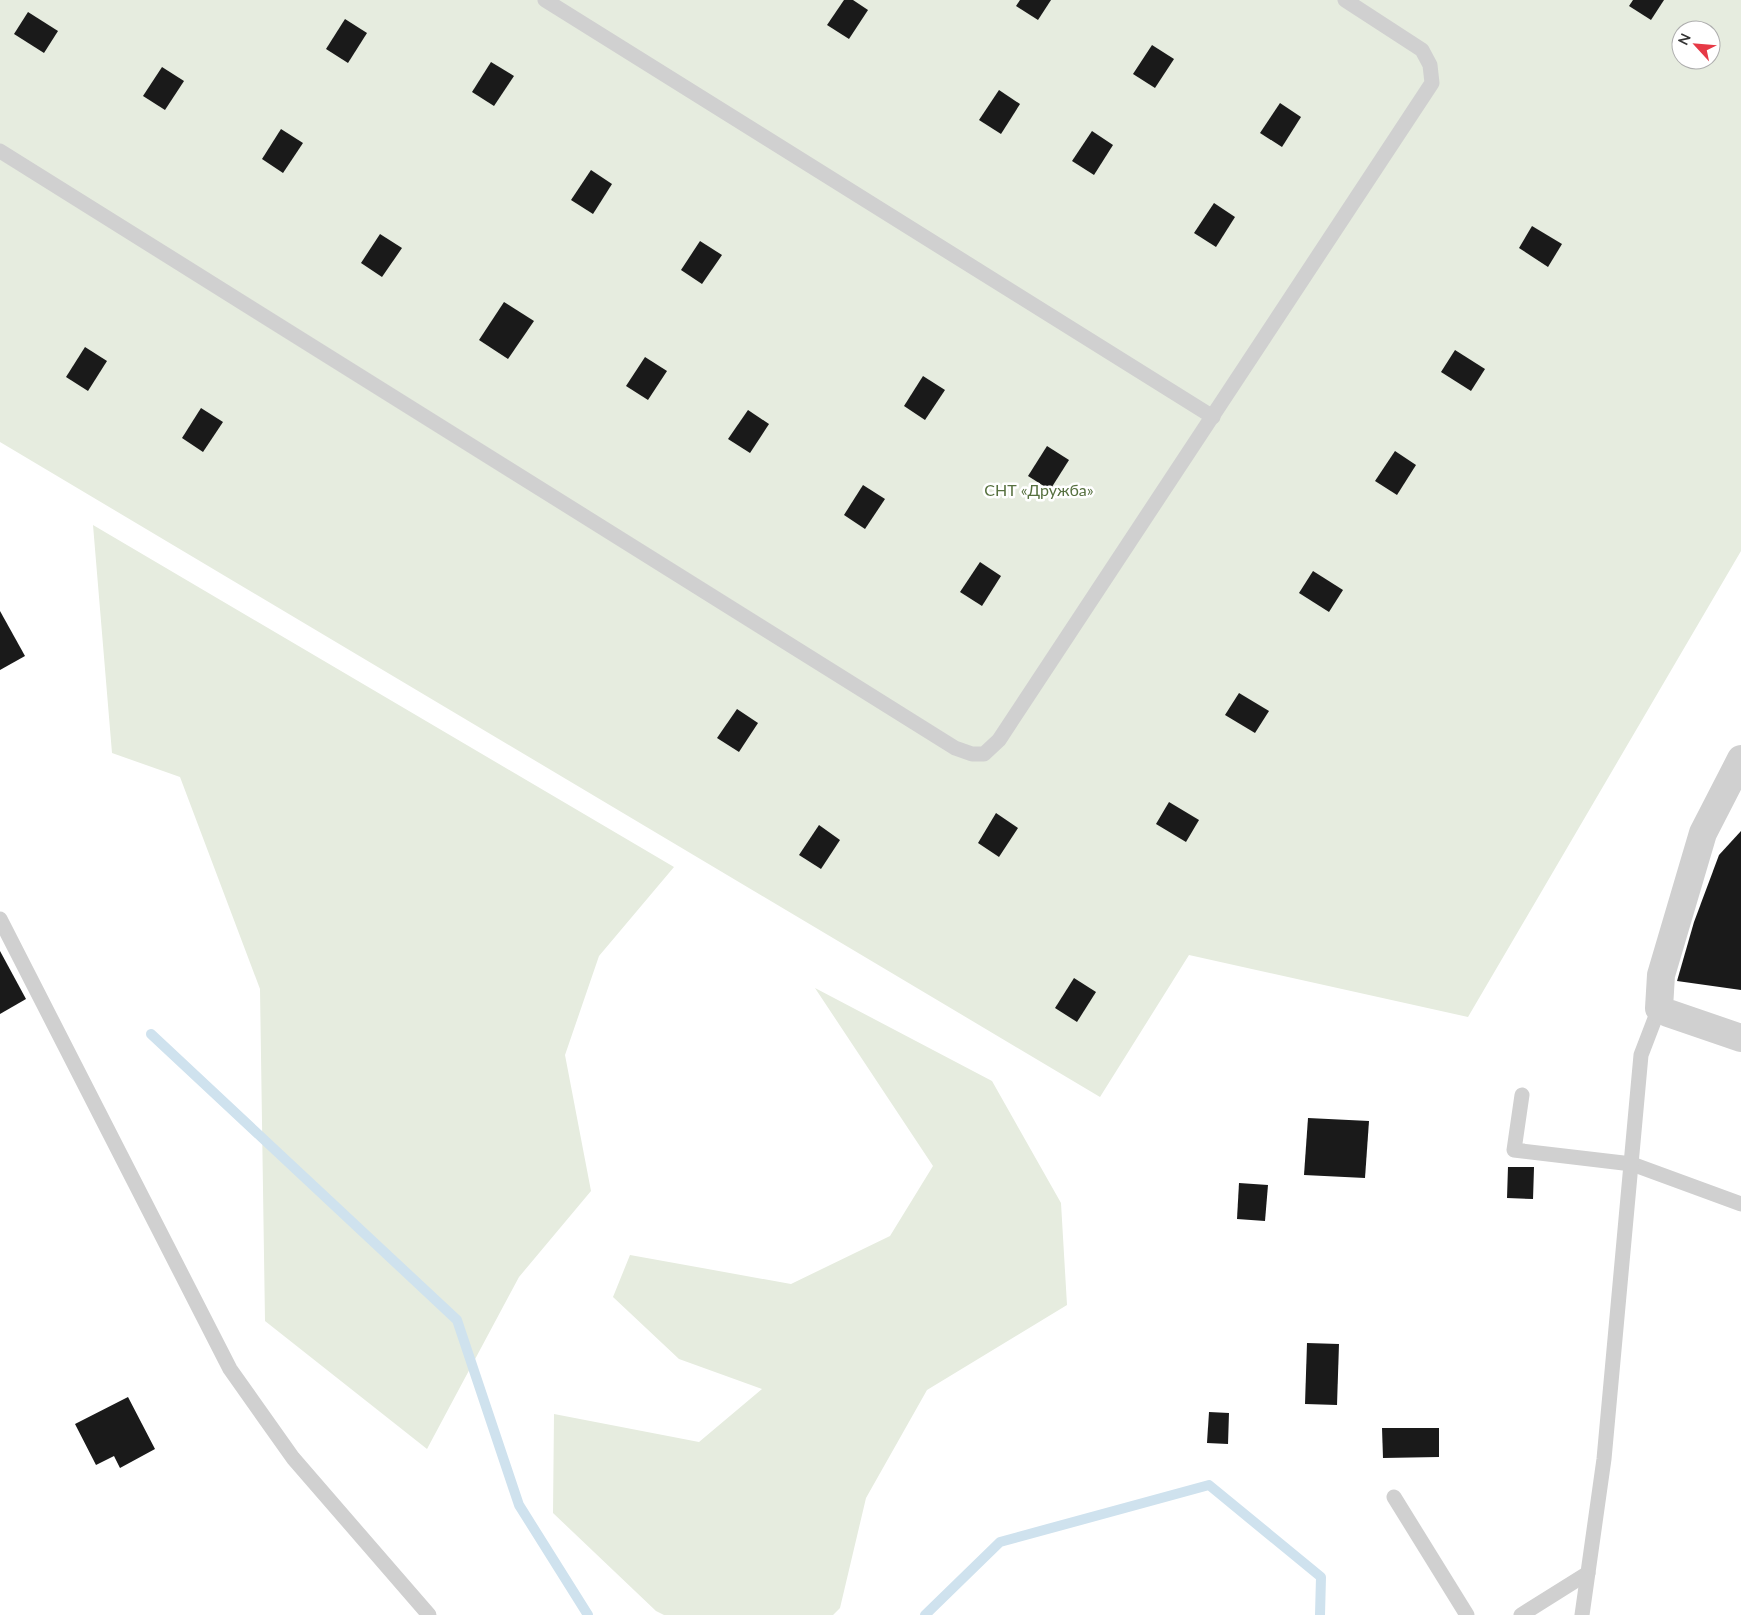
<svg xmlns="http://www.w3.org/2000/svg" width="1741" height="1615" font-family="Lato,sans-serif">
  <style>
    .green { fill: #e6ecdf; fill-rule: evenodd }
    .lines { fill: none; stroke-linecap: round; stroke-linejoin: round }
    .stream { stroke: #cfe2ee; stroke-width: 10 }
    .building { fill: #1a1a1a }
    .lane { stroke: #d0d0d0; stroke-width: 15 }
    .street { stroke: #d0d0d0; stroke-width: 28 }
    .labels { text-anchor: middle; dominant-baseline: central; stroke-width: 5; stroke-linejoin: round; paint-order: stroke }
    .park-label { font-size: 16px; fill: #56703f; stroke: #fff }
  </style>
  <rect width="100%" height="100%" fill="#fff"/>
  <!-- green -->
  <g class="green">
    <path d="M0,0H1741V551L1468,1017L1189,955L1100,1097L0,442ZM1681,30H1711V60H1681Z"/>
    <polygon points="93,525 674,867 599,956 565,1055 591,1191 519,1277 427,1449 265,1321 260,989 180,777 112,753"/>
    <polygon points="815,988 992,1081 1061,1203 1067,1305 927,1390 866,1498 840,1608 833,1615 664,1615 656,1611 553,1513 554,1414 699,1442 762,1389 679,1359 613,1297 630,1255 791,1284 890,1236 933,1166"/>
  </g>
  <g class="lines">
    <!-- stream -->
    <g class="stream">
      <polyline points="151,1034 457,1320 519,1505 588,1615"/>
      <polyline points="925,1615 1000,1542 1209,1485 1321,1577 1320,1615"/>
    </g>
  </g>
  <!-- building -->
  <g class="building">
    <polygon points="844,0 853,0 868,10 849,39 827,25"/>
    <polygon points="1020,0 1051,0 1038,20 1016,6"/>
    <polygon points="1633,0 1664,0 1651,20 1629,6"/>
    <polygon points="28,12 58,31 44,53 14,34"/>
    <polygon points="345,19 367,33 348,63 326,49"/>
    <polygon points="1152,45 1174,59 1155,88 1133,74"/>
    <polygon points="491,62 514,76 494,106 472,92"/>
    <polygon points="162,67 184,81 165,110 143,96"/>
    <polygon points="999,90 1020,104 1001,134 979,120"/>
    <polygon points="1280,103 1301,117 1282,147 1260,133"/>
    <polygon points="281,129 303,143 283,173 262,159"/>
    <polygon points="1092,131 1113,145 1094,175 1072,161"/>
    <polygon points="591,170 612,184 593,214 571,200"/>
    <polygon points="1214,203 1235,217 1216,247 1194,233"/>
    <polygon points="1532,226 1562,244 1548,267 1519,248"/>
    <polygon points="380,234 402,248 382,277 361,263"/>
    <polygon points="700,241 722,255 702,284 681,270"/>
    <polygon points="504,302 534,321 508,359 479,340"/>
    <polygon points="85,347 107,361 88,391 66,377"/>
    <polygon points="1455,350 1485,369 1471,391 1441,372"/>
    <polygon points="645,357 667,371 648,400 626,386"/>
    <polygon points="923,376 945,390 925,420 904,406"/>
    <polygon points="201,408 223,422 203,452 182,438"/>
    <polygon points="748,410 769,424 750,453 728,439"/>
    <polygon points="1047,446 1069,460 1050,490 1028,476"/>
    <polygon points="1395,451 1416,465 1397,495 1375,481"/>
    <polygon points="863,485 885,499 865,529 844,515"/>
    <polygon points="980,562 1001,576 982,606 960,592"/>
    <polygon points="1313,571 1343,590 1329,612 1299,593"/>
    <polygon points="0,611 25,656 0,670"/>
    <polygon points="1239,693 1269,711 1255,733 1225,715"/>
    <polygon points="737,709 758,723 739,752 717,738"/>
    <polygon points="1169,802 1199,820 1186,842 1156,824"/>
    <polygon points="996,813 1018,828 999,857 978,843"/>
    <polygon points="819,825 840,840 821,869 799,855"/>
    <polygon points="1741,831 1741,990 1677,981 1694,922 1719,855"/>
    <polygon points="0,951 26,999 0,1014"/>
    <polygon points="1074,978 1096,992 1077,1022 1055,1008"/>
    <polygon points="1308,1118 1369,1121 1365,1178 1304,1175"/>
    <polygon points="1508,1167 1534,1167 1533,1199 1507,1198"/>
    <polygon points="1239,1183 1268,1185 1265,1221 1237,1219"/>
    <polygon points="1307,1343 1339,1344 1337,1405 1305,1404"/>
    <polygon points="128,1397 155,1449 120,1468 114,1456 96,1465 75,1424"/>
    <polygon points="1209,1412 1229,1413 1228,1444 1207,1443"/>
    <polygon points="1382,1428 1439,1428 1439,1457 1383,1458"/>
  </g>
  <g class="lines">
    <!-- lane -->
    <g class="lane">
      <polyline points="545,0 1213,417"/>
      <polyline points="0,151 955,748 972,754 984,754 999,740 1432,83 1430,65 1422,50 1345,0"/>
      <polyline points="0,919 230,1369 293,1458 429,1615"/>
      <polyline points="1522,1095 1514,1150 1632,1164 1741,1204"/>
      <polyline points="1394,1497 1467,1615"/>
      <polyline points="1521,1615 1588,1573"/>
      <polyline points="1582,1615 1604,1459 1641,1055 1659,1008"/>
    </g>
    <!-- street -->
    <polyline class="street" points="1741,759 1703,833 1661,975 1659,1008 1668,1013 1741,1038"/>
  </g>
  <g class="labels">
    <!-- park labels -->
    <g class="park-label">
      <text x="1039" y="489">СНТ «Дружба»</text>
    </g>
  </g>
  <!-- north arrow -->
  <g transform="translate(1696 45) rotate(296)"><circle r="24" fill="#ffffff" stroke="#adadad"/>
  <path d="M0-4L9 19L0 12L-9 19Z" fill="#e63946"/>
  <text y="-8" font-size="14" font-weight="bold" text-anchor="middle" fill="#333333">N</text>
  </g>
</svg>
